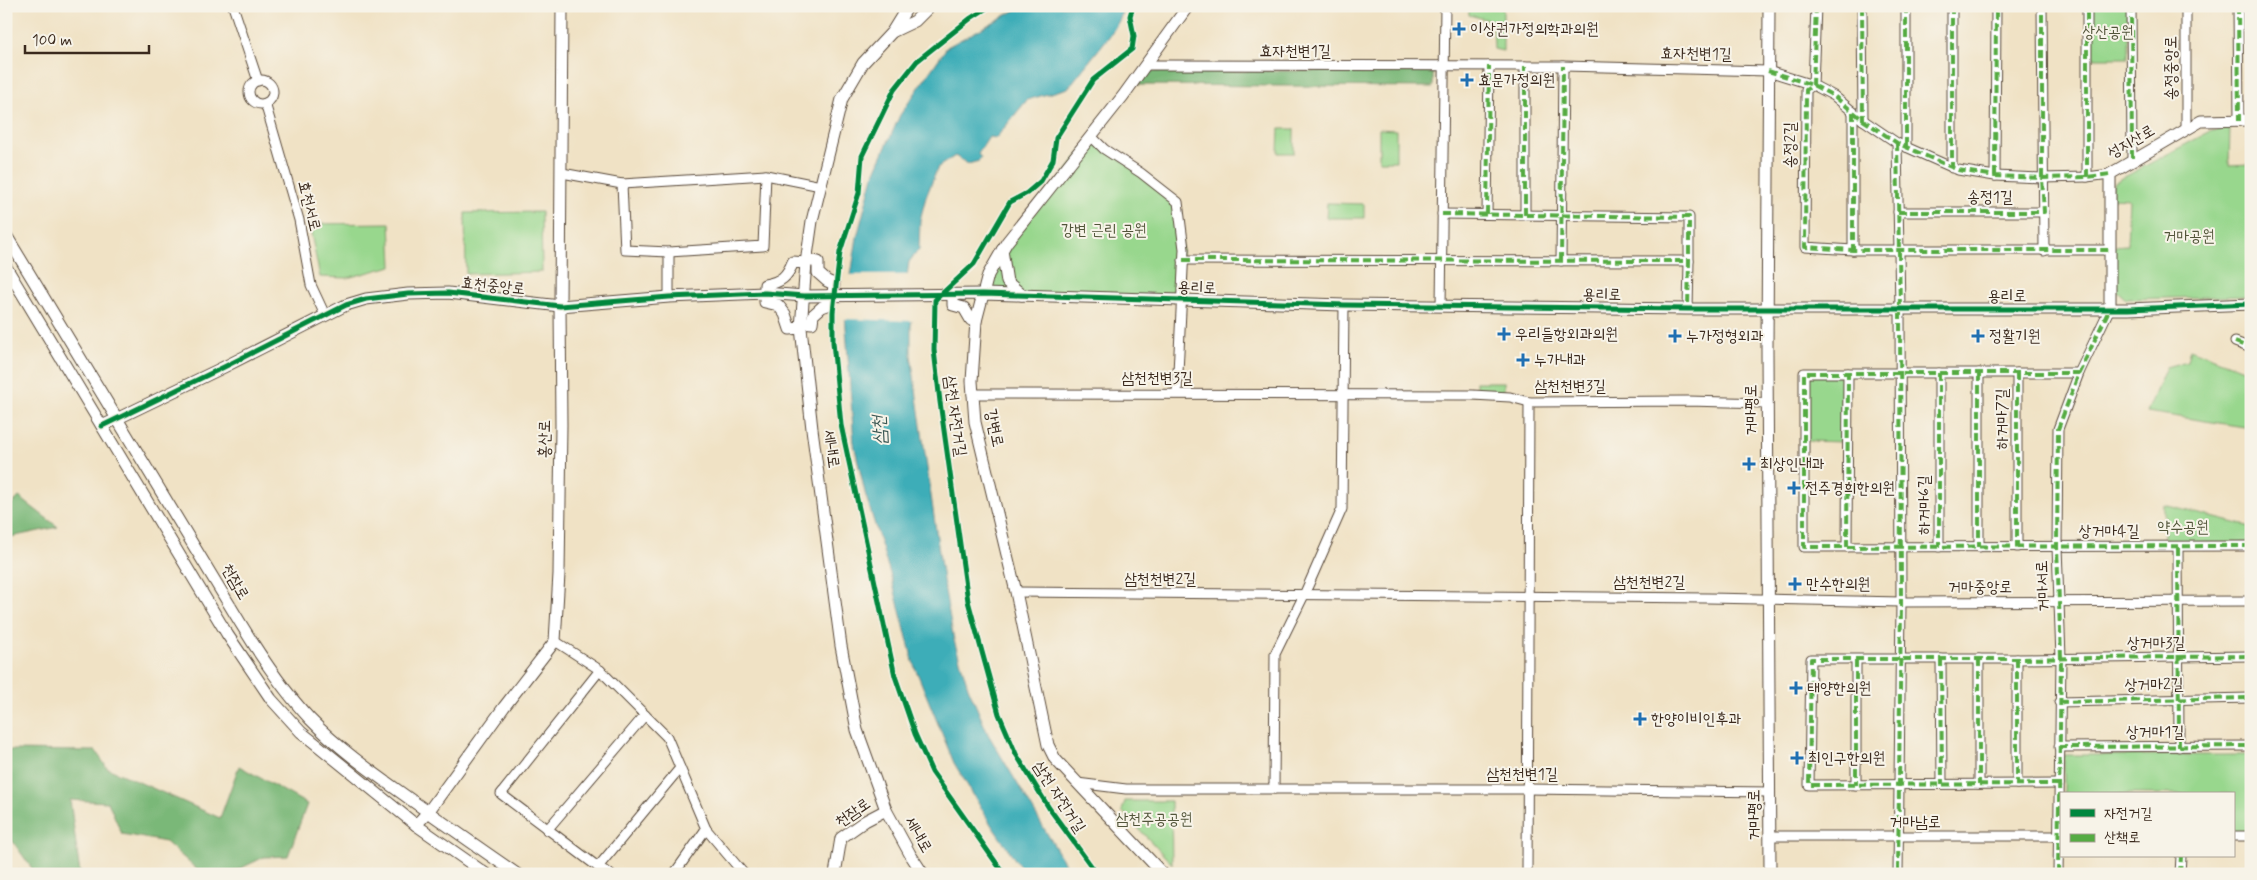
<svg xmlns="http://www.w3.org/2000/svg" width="2257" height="880" font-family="Mynerve,'Poor Story',sans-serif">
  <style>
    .green { fill: #98d78d; stroke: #6a8056 }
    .forest { fill: #7ab878; stroke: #5a714b }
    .water { fill: #3dadb8; stroke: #3c6c6b }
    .pier { fill: #f0e2c5 }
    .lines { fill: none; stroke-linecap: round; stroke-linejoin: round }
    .street-casing { stroke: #564637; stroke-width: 11 }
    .secondary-casing { stroke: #564637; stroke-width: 13 }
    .street { stroke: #fff; stroke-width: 9 }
    .secondary { stroke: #fff; stroke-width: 11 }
    .quiet { stroke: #55ab43; stroke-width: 4; stroke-dasharray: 8 4; stroke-linecap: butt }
    .cycleway-casing { stroke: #f7f3e8; stroke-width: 8 }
    .cycleway { stroke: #00873e; stroke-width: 5 }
    .poi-dot { fill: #1f6fb2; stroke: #f7f3e8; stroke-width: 2 }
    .labels { text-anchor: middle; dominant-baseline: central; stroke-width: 4; stroke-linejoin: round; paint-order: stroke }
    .poi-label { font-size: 16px; fill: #3b2a1e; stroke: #f7f3e8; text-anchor: start }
    .park-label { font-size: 16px; fill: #52553a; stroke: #f7f3e8 }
    .street-label { font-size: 16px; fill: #3b2a1e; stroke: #f7f3e8 }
    .water-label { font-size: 18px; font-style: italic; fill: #3c5854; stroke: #f7f3e8 }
  </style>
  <rect width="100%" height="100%" fill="#f7f3e8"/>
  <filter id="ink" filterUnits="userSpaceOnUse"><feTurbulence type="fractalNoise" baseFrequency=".02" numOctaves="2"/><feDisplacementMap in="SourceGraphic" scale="10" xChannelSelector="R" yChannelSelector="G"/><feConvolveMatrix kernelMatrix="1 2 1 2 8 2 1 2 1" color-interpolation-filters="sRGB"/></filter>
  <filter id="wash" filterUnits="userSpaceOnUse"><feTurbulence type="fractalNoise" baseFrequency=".0096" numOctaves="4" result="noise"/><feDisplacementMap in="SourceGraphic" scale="20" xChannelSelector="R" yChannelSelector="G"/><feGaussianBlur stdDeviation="1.12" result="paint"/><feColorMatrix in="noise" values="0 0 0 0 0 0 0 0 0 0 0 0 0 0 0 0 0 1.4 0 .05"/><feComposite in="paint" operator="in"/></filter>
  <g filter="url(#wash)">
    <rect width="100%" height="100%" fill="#f0e2c5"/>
    <!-- green -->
    <g class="green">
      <polygon points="1469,6 1503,6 1503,51 1494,49 1493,21 1469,15"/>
      <rect x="2089" y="6" width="39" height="52"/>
      <polygon points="2230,126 2229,165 2251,164 2251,296 2126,299 2110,285 2112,246 2127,245 2129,199 2112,198 2113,183 2209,132"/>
      <polygon points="1279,129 1294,129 1294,153 1278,153"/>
      <polygon points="1379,129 1396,130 1396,161 1379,161"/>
      <polygon points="1092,137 1178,202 1182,240 1182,300 983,294 988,275"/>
      <polygon points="1327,203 1364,204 1364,218 1326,218"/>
      <polygon points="541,212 542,272 466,274 465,213"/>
      <polygon points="390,223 392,266 347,278 320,277 309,224"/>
      <polygon points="2190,349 2251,372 2251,428 2147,412 2166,367 2187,361"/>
      <polygon points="1812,375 1842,376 1845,379 1845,442 1807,441 1807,381"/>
      <rect x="1476" y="382" width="28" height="9"/>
      <polygon points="2164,505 2251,527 2251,543 2164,543"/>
      <polygon points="2064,755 2251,755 2251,833 2233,833 2233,794 2064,794"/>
      <polygon points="1125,801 1171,801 1172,864 1122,811"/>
    </g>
    <!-- forest -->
    <g class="forest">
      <polygon points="1148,71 1433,71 1433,87 1138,85"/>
      <polygon points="19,497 58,527 6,538 6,510"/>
      <polygon points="6,750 96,751 107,768 220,818 239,766 307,804 288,856 264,857 229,874 202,874 166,842 122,834 108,802 70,800 80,874 36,874 6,832"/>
    </g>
    <!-- water -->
    <polygon class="water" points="1023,6 1123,6 1120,19 1111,34 1068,88 1027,100 996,138 989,137 978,154 981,158 979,161 968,164 955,156 938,167 926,197 920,220 919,249 909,262 907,276 918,295 911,325 911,355 943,580 954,640 968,687 988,734 1064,862 1074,874 1025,874 992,826 954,763 914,665 892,580 865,493 854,444 845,314 857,237 873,176 900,115 947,47"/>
    <!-- pier -->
    <polygon class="pier" points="848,275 910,275 921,294 914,321 843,319"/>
  </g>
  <g filter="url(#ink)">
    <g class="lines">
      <defs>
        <g id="street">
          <polyline points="233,6 258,81"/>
          <polyline points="1816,6 1813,85 1806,90 1805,247 1853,250 2110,250"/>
          <polyline points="1862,6 1863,120"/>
          <polyline points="1906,6 1906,147"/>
          <polyline points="1952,6 1952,168"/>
          <polyline points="2042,6 2044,251"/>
          <polyline points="2131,6 2132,161"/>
          <polyline points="2186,6 2186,130"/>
          <polyline points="2238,6 2239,121"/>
          <polyline points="1146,65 1563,66 1768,71 1813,85 1834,96 1863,120 1897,143 1958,170 1995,176 2042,178 2087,177 2110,174"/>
          <circle cx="261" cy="92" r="12"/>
          <polyline points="265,103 299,220 311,285 325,315"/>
          <polyline points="1853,112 1853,250"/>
          <polyline points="1092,137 1104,149 1141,173 1178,202 1184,249 1177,393"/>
          <polyline points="1897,143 1900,308 1901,602 1898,874"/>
          <polyline points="562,173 622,184 766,175 821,186"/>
          <polyline points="1995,176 1996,6"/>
          <polyline points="2087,177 2087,6"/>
          <polyline points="622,184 625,250 669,252 763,246 766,175"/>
          <polyline points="1898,212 2044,212"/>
          <polyline points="1442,214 1689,217 1689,261"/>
          <polyline points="1487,214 1489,66"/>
          <polyline points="1525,215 1525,66"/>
          <polyline points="669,252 669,297"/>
          <polyline points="1183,260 1689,261 1688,309"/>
          <polyline points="1561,261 1563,66"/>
          <polyline points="1441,306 1445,6"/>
          <polyline points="2235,342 2251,348"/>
          <polyline points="1939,373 1939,547"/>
          <polyline points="1979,373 1979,547"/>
          <polyline points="2017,373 2017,547"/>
          <polyline points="2079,373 1804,373 1804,547 2251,546"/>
          <polyline points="972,394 1472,395 1510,397 1529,402 1688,401 1767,403"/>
          <polyline points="1847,547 1848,373"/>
          <polyline points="2178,547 2179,747"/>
          <polyline points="1016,592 1708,598 1901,602 2251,601"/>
          <polyline points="555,641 600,670 667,737 706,829 744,874"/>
          <polyline points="1941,659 1942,784"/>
          <polyline points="1979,659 1979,784"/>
          <polyline points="2017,659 2017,784"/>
          <polyline points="1856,660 1856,785"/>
          <polyline points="600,670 501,794 598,867 610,874"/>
          <polyline points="2059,702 2251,698"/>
          <polyline points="2059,747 2251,746"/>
          <polyline points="1077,783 1126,789 1527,789 1770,792"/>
          <polyline points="2059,784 1809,785 1811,659 2017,659 2251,656"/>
          <polyline points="1274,789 1275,654 1304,595 1342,509 1344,305"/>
          <polyline points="547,830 645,715"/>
          <polyline points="1770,836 2061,836"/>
          <polyline points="2233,836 2251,836"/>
          <polyline points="598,867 680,768"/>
          <polyline points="674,874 706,829"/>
          <polyline points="1527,874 1529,402"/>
          <polyline points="2058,874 2061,658 2057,547 2058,429 2079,373 2110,308"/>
          <polyline points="2180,874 2181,856"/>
        </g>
        <g id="secondary">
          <polyline points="1769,6 1767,350 1770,874"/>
          <polyline points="892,32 908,6"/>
          <path d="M6,235L241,624C261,657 284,691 310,719C341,751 378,776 414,802C448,826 482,850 517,874"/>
          <polyline points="1002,250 1007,282 1022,295"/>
          <polyline points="807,260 818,262 818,273 827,281 834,284 833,295"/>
          <polyline points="6,267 227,634 271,699 301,732 337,761 416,825 486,874"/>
          <polyline points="953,295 953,305 964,308 971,320 976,321"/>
          <polyline points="2110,308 2110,174 2201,121 2251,120"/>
          <polyline points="802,322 812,323 813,315 822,307 830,304 830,295"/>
          <path d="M801,328L790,329L785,314L778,305L765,302V285C781,282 787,277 793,262L806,263"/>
          <polyline points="102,426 224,367 346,305 366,299 408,294 448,293 560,306 669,297 765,293 804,296 983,294 1344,305 1688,309 2128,309 2251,304"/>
          <polyline points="416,825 428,812 504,707 555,641 559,574 561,425 560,306 562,6"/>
          <polyline points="835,874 841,838 865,821 886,810"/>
          <polyline points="923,874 910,854 886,810 857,730 841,646 812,429 801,328 806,263 812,221 842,99 863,63 892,32 915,21 930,6"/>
          <polyline points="1163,874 1055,759 1048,745 1016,592 975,422 972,381 976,321 988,275 1007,242 1123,96 1188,6"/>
        </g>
      </defs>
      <!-- street casing -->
      <use href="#street" class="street-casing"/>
      <!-- secondary casing -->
      <use href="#secondary" class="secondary-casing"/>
      <!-- street -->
      <use href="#street" class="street"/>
      <!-- secondary -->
      <use href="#secondary" class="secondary"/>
      <!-- quiet -->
      <g class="quiet">
        <polyline points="1816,6 1813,85 1806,90 1805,247 1853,250 2110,250"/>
        <polyline points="1862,6 1863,120"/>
        <polyline points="1906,6 1906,147"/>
        <polyline points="1952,6 1952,168"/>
        <polyline points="2131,6 2132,161"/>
        <polyline points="2238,6 2239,121"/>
        <polyline points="1768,71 1813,85 1834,96 1863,120 1897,143 1958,170 1995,176 2042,178 2087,177 2110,174"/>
        <polyline points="1853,112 1853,250"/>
        <polyline points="1897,143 1900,308 1901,602 1898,874"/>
        <polyline points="1995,176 1996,6"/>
        <polyline points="2087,177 2087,6"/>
        <polyline points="1898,212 2044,212 2042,178 2042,6"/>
        <polyline points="1442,214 1689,217 1689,261"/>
        <polyline points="1487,214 1489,66"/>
        <polyline points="1525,215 1525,66"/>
        <polyline points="1183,260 1689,261 1688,309"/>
        <polyline points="1561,261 1563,66"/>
        <polyline points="2235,342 2251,348"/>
        <polyline points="1939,373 1939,547"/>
        <polyline points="1979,373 1979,547"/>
        <polyline points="2017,373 2017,547"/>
        <polyline points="2079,373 1804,373 1804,547 2251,546"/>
        <polyline points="1847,547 1848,373"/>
        <polyline points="2178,547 2179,747"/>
        <polyline points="1941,659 1942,784"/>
        <polyline points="1979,659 1979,784"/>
        <polyline points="2017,659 2017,784"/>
        <polyline points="1856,660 1856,785"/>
        <polyline points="2059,702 2251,698"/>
        <polyline points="2059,747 2251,746"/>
        <polyline points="2059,784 1809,785 1811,659 2017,659 2251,656"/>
        <polyline points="2058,874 2061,658 2057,547 2058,429 2079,373 2110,308"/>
        <polyline points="2180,874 2181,856"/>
      </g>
      <defs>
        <g id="cycleway">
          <polyline points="990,6 971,18 917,61 894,90 862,156 859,193 840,252 833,312 833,342 841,425 895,676 915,734 932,772 1004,874"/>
          <polyline points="102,426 224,367 346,305 366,299 408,294 448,293 560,306 669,297 765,293 804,296 983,294 1344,305 1688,309 2128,309 2251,304"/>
          <polyline points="1097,874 1049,808 1016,754 999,714 968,601 940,402 934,350 935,300 974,264 1010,202 1027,193 1041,181 1053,160 1056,138 1093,80 1132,49 1134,36 1130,16 1133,6"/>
        </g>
      </defs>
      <!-- cycleway casing -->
      <use href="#cycleway" class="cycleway-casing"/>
      <!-- cycleway -->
      <use href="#cycleway" class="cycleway"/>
    </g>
  </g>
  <!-- markers -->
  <g class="poi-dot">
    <path d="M1456.5 21.5h5v5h5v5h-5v5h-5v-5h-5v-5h5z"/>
    <path d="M1464.5 72.5h5v5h5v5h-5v5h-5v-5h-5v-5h5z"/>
    <path d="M1501.5 326.5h5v5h5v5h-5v5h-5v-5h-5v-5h5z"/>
    <path d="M1672.5 328.5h5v5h5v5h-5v5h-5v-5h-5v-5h5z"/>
    <path d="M1975.5 328.5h5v5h5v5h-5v5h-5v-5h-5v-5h5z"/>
    <path d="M1520.5 352.5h5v5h5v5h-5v5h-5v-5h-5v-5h5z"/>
    <path d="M1746.5 456.5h5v5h5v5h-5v5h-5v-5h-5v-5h5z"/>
    <path d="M1791.5 480.5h5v5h5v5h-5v5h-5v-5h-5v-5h5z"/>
    <path d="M1792.5 576.5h5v5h5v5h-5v5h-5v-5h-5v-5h5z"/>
    <path d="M1793.5 680.5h5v5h5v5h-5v5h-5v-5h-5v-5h5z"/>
    <path d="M1637.5 711.5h5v5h5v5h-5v5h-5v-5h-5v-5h5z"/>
    <path d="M1794.5 750.5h5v5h5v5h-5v5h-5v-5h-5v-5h5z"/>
  </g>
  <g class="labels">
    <!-- poi labels -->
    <g class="poi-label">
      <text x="1470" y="29">이상권가정의학과의원</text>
      <text x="1478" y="80">효문가정의원</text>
      <text x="1515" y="334">우리들항외과의원</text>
      <text x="1686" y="336">누가정형외과</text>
      <text x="1989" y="336">정활기원</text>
      <text x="1534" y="360">누가내과</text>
      <text x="1760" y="464">최상인내과</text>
      <text x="1805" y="488">전주경희한의원</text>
      <text x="1806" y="584">만수한의원</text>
      <text x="1807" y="688">태양한의원</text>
      <text x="1651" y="719">한양이비인후과</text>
      <text x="1808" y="758">최인구한의원</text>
    </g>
    <!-- park labels -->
    <g class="park-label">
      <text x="2108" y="32">상산공원</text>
      <text x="1104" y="230">강변 근린 공원</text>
      <text x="2189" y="236">거마공원</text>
      <text x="2183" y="527">약수공원</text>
      <text x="1154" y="819">삼천주공공원</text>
    </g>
    <!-- street labels -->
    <g class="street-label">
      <text x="1295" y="51">효자천변1길</text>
      <text transform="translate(1696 54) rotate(1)">효자천변1길</text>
      <text transform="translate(2171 68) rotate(-90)">송정중앙로</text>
      <text transform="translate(2131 142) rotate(-30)">성지산로</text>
      <text transform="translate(1790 145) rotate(-90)">송정2길</text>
      <text x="1990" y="197">송정1길</text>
      <text transform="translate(309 206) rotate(76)">효천서로</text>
      <text transform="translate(493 286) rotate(6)">효천중앙로</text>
      <text transform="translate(1197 288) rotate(2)">용리로</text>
      <text transform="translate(1602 295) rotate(1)">용리로</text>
      <text x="2007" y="296">용리로</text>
      <text x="1157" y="378">삼천천변3길</text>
      <text x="1570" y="386">삼천천변3길</text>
      <text transform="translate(1751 410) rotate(-90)">거마평로</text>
      <text transform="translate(955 416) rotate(82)">삼천 자전거길</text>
      <text transform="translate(2002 419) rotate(-90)">하거마7길</text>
      <text transform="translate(994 428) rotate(78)">강변로</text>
      <text transform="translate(545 439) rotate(-89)">홍산로</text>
      <text transform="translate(831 449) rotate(82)">세내로</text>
      <text transform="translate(1924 505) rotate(-90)">하거마6길</text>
      <text x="2109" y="531">상거마4길</text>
      <text x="1160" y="579">삼천천변2길</text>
      <text transform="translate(235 582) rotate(60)">천잠로</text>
      <text x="1649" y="582">삼천천변2길</text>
      <text transform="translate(2043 586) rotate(-92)">거마서로</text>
      <text x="1980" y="587">거마중앙로</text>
      <text x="2156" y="643">상거마3길</text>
      <text transform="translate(2154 685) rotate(-1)">상거마2길</text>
      <text x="2155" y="732">상거마1길</text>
      <text x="1522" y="774">삼천천변1길</text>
      <text transform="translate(1059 797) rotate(57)">삼천 자전거길</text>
      <text transform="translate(853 813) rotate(-35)">천잠로</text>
      <text transform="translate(1754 815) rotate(-90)">거마평로</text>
      <text x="1915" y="822">거마남로</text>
      <text transform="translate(918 835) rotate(60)">세내로</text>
    </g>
    <!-- water labels -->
    <g class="water-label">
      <text transform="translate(880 430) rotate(-93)">삼천</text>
    </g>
  </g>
  <!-- margin -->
  <rect width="2257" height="880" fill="none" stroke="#f7f3e8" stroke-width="25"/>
  <!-- legend -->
  <rect x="2060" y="792" width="175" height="65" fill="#f7f3e8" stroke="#aca397"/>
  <rect x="2070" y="809" width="25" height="8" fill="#00873e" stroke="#aca397"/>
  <text x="2104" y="818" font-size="15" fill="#3b2a1e">자전거길</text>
  <rect x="2070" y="834" width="25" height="8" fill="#55ab43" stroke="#aca397"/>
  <text x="2104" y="842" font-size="15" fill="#3b2a1e">산책로</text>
  <!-- scale -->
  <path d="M25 45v8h124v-8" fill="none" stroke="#3b2a1e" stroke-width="2.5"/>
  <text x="32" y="45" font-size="15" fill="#3b2a1e" stroke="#f7f3e8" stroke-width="4" paint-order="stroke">100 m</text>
</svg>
